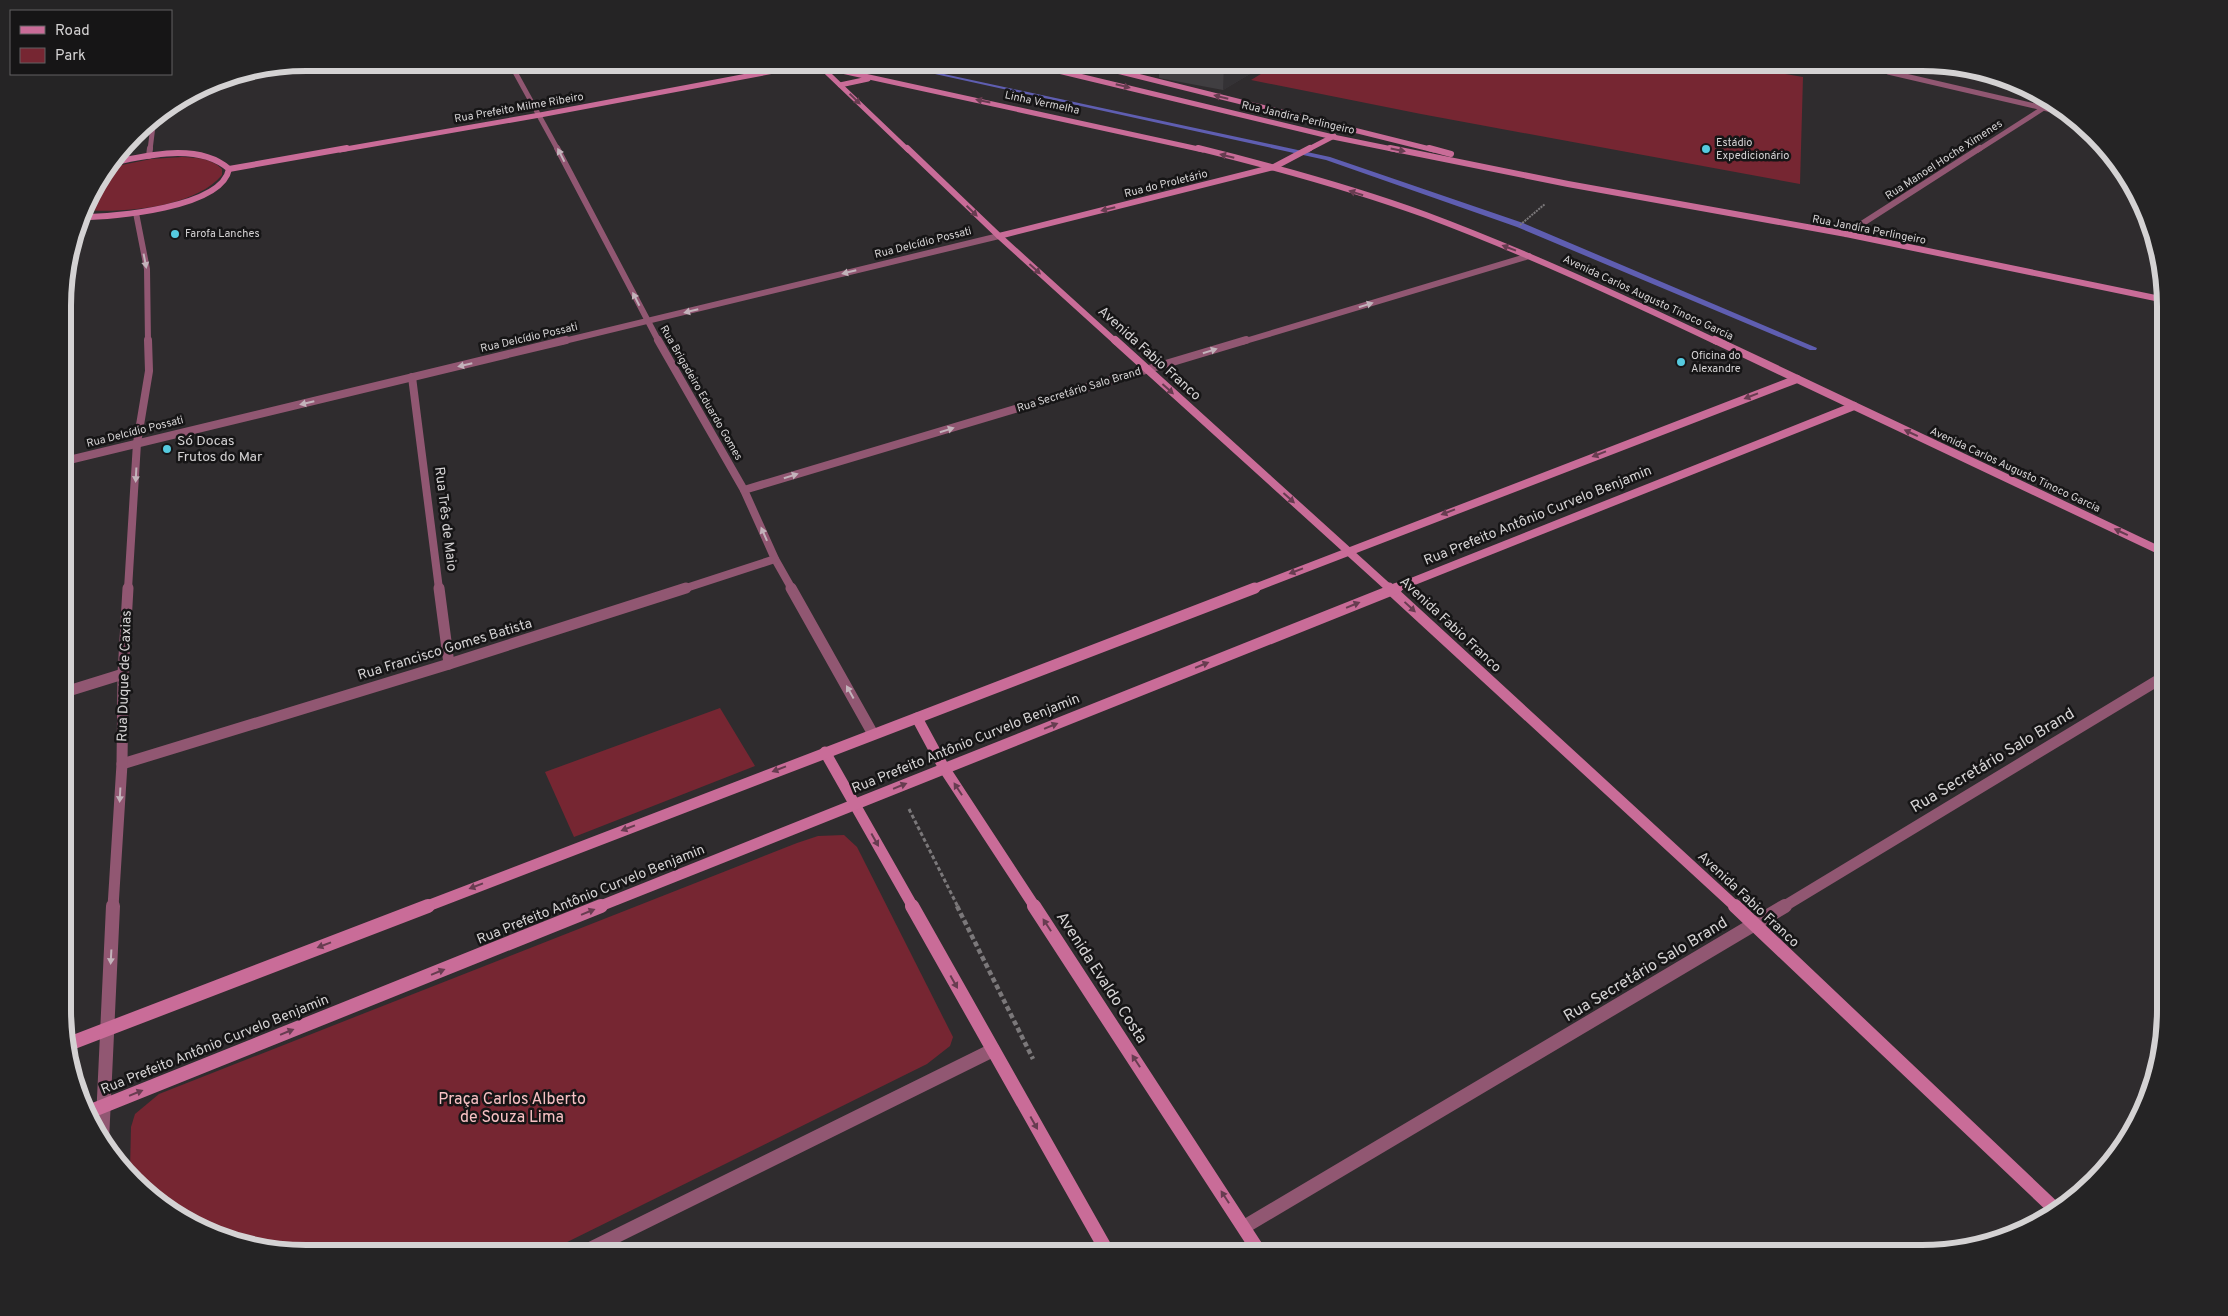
<svg xmlns="http://www.w3.org/2000/svg" width="2228" height="1316" font-family="Overpass,sans-serif">
  <style>
    .green { fill: #762632 }
    .lines { fill: none; stroke-linecap: round; stroke-linejoin: round }
    .stream { fill: #5f5eb1; fill-rule: evenodd }
    .path-far2 { stroke: #7b787a; stroke-width: 2; stroke-dasharray: 2 1; stroke-linecap: butt }
    .path-far1 { stroke: #7b787a; stroke-width: 3; stroke-dasharray: 4 2.5; stroke-linecap: butt }
    .path { stroke: #7b787a; stroke-width: 4.5; stroke-dasharray: 5 3; stroke-linecap: butt }
    .street-far4 { stroke: #915772; stroke-width: 5 }
    .street-far3 { stroke: #915772; stroke-width: 6 }
    .street-far2 { stroke: #915772; stroke-width: 8 }
    .street-far1 { stroke: #915772; stroke-width: 11 }
    .street { stroke: #915772; stroke-width: 14 }
    .secondary-far4 { stroke: #c96c98; stroke-width: 5 }
    .secondary-far3 { stroke: #c96c98; stroke-width: 6 }
    .secondary-far2 { stroke: #c96c98; stroke-width: 8 }
    .secondary-far1 { stroke: #c96c98; stroke-width: 11 }
    .secondary { stroke: #c96c98; stroke-width: 14 }
    .wall { fill: #403e41 }
    .shaded-wall { fill: #343235 }
    .oneway { fill: #673c50 }
    .oneway2 { fill: #c3b3bb }
    .poi-dot { fill: #55cadf; stroke: #161516; stroke-width: 2 }
    .labels { text-anchor: middle; dominant-baseline: central; stroke-width: 5; stroke-linejoin: round; paint-order: stroke }
    .far-street-label { font-size: 11px; fill: #d4d2d3; stroke: #161516 }
    .far-poi-label { font-size: 11px; fill: #d4d2d3; stroke: #161516; text-anchor: start }
    .street-label { font-size: 14px; fill: #d4d2d3; stroke: #161516 }
    .poi-label { font-size: 14px; fill: #d4d2d3; stroke: #161516; text-anchor: start }
    .near-street-label { font-size: 16px; fill: #d4d2d3; stroke: #161516 }
    .near-park-label { font-size: 16px; fill: #f8c1c4; stroke: #161516 }
    .rim { fill: none; stroke: #d4d2d3; stroke-width: 6 }
  </style>
  <rect width="100%" height="100%" fill="#2f2c2e"/>
  <!-- green -->
  <g class="green">
    <polygon points="1101,63 1158,63 1142,71"/>
    <polygon points="1279,63 1722,63 1803,77 1800,184 1421,114 1251,80"/>
    <path d="M182,157C197,158 211,158 222,169V175C194,208 124,213 84,210L88,198L112,167L151,159Z"/>
    <polygon points="720,708 755,766 574,837 545,772"/>
    <polygon points="844,835 857,847 953,1037 950,1046 927,1064 545,1253 306,1253 243,1245 184,1221 130,1170 131,1127 135,1114 159,1094 797,843 818,836"/>
  </g>
  <g class="lines">
    <!-- stream -->
    <polygon class="stream" points="885,63 893,63 1330,157 1523,223 1817,348 1816,350 1810,350 1517,227 1326,160"/>
    <!-- path-far2 -->
    <polyline class="path-far2" points="1520,225 1545,204"/>
    <!-- path-far1 -->
    <polyline class="path-far1" points="909,809 958,907"/>
    <!-- path -->
    <g class="path">
      <polyline points="957,906 1033,1059"/>
      <polyline points="1135,1247 1139,1253"/>
    </g>
    <!-- street-far4 -->
    <g class="street-far4">
      <polyline points="510,63 558,150"/>
      <polyline points="1861,63 1888,72 2069,114"/>
      <polyline points="150,150 154,118"/>
      <polyline points="1978,150 2053,102"/>
    </g>
    <!-- street-far3 -->
    <g class="street-far3">
      <polyline points="557,148 659,342"/>
      <polyline points="149,156 150,148"/>
      <polyline points="136,213 147,269 148,342"/>
      <polyline points="1846,234 1980,148"/>
      <polyline points="560,342 999,236"/>
      <polyline points="1242,342 1529,256"/>
    </g>
    <!-- street-far2 -->
    <g class="street-far2">
      <polyline points="658,340 744,490 775,559 792,589"/>
      <polyline points="412,377 439,589"/>
      <polyline points="65,461 566,340"/>
      <polyline points="744,490 1246,340"/>
      <polyline points="128,589 137,443 149,371 148,340"/>
      <polyline points="683,589 775,559"/>
    </g>
    <!-- street-far1 -->
    <g class="street-far1">
      <polyline points="439,588 449,664"/>
      <polyline points="791,588 873,734"/>
      <polyline points="65,692 123,674"/>
      <polyline points="122,764 449,664 686,588"/>
      <polyline points="113,907 122,764 123,674 128,588"/>
      <polyline points="1783,907 2165,676"/>
    </g>
    <!-- street -->
    <g class="street">
      <polyline points="102,1141 113,906"/>
      <polyline points="1244,1227 1785,906"/>
      <polyline points="582,1253 993,1050"/>
    </g>
    <!-- secondary-far4 -->
    <g class="secondary-far4">
      <polyline points="805,63 1203,150"/>
      <polyline points="1025,63 1333,137 1397,150"/>
      <polyline points="1074,63 1121,72 1434,150"/>
      <polyline points="819,65 908,150"/>
      <polyline points="840,85 868,79"/>
      <polyline points="340,150 540,115 811,64"/>
      <polyline points="1307,150 1334,136"/>
    </g>
    <!-- secondary-far3 -->
    <g class="secondary-far3">
      <polyline points="907,148 999,236 1116,342"/>
      <path d="M1198,148C1275,167 1352,188 1426,215C1525,252 1622,297 1717,342"/>
      <polyline points="1390,148 1568,184 1846,234 2165,300"/>
      <polyline points="1429,148 1451,154"/>
      <polyline points="229,169 347,148"/>
      <path d="M82,217C113,217 222,208 229,169C199,143 150,155 115,162"/>
      <polyline points="999,236 1274,167 1310,148"/>
    </g>
    <!-- secondary-far2 -->
    <g class="secondary-far2">
      <polyline points="1115,340 1390,589"/>
      <polyline points="1715,340 2165,553"/>
      <polyline points="1252,589 1797,379"/>
      <polyline points="1394,589 1854,406"/>
    </g>
    <!-- secondary-far1 -->
    <g class="secondary-far1">
      <polyline points="1389,588 1736,907"/>
      <polyline points="917,718 944,768 1035,907"/>
      <polyline points="825,752 913,907"/>
      <polyline points="425,907 1255,588"/>
      <polyline points="598,907 1397,588"/>
    </g>
    <!-- secondary -->
    <g class="secondary">
      <polyline points="912,906 1108,1253"/>
      <polyline points="1034,906 1260,1253"/>
      <polyline points="1735,906 2057,1211"/>
      <polyline points="66,1045 428,906"/>
      <polyline points="91,1111 601,906"/>
    </g>
  </g>
  <!-- wall -->
  <polygon class="wall" points="1159,62 1270,62 1223,90 1159,78"/>
  <!-- shaded-wall -->
  <polygon class="shaded-wall" points="1224,62 1270,62 1223,90"/>
  <!-- one-way arrows -->
  <defs><path id="oneway-solid" d="M-6-.8H1V-3.2L6.5 0L1 3.2V.8H-6Z" transform="scale(1.25)"/></defs>
  <g class="oneway">
    <use href="#oneway-solid" transform="translate(1123 86) rotate(14)"/>
    <use href="#oneway-solid" transform="translate(1221 97) rotate(-166)"/>
    <use href="#oneway-solid" transform="translate(855 99) rotate(44)"/>
    <use href="#oneway-solid" transform="translate(983 101) rotate(-168)"/>
    <use href="#oneway-solid" transform="translate(1398 150) rotate(11)"/>
    <use href="#oneway-solid" transform="translate(1227 156) rotate(-166)"/>
    <use href="#oneway-solid" transform="translate(1356 193) rotate(-162)"/>
    <use href="#oneway-solid" transform="translate(1108 209) rotate(166)"/>
    <use href="#oneway-solid" transform="translate(972 211) rotate(44)"/>
    <use href="#oneway-solid" transform="translate(1509 248) rotate(-159)"/>
    <use href="#oneway-solid" transform="translate(1035 269) rotate(42)"/>
    <use href="#oneway-solid" transform="translate(1168 389) rotate(42)"/>
    <use href="#oneway-solid" transform="translate(1751 396) rotate(159)"/>
    <use href="#oneway-solid" transform="translate(1911 433) rotate(-155)"/>
    <use href="#oneway-solid" transform="translate(1599 454) rotate(159)"/>
    <use href="#oneway-solid" transform="translate(1289 498) rotate(42)"/>
    <use href="#oneway-solid" transform="translate(1448 512) rotate(159)"/>
    <use href="#oneway-solid" transform="translate(2121 532) rotate(-155)"/>
    <use href="#oneway-solid" transform="translate(1296 571) rotate(159)"/>
    <use href="#oneway-solid" transform="translate(1353 605) rotate(-22)"/>
    <use href="#oneway-solid" transform="translate(1410 607) rotate(43)"/>
    <use href="#oneway-solid" transform="translate(1202 665) rotate(-22)"/>
    <use href="#oneway-solid" transform="translate(1051 726) rotate(-22)"/>
    <use href="#oneway-solid" transform="translate(779 769) rotate(159)"/>
    <use href="#oneway-solid" transform="translate(900 786) rotate(-22)"/>
    <use href="#oneway-solid" transform="translate(958 789) rotate(-123)"/>
    <use href="#oneway-solid" transform="translate(628 828) rotate(159)"/>
    <use href="#oneway-solid" transform="translate(875 840) rotate(61)"/>
    <use href="#oneway-solid" transform="translate(476 886) rotate(159)"/>
    <use href="#oneway-solid" transform="translate(588 912) rotate(-22)"/>
    <use href="#oneway-solid" transform="translate(1047 925) rotate(-123)"/>
    <use href="#oneway-solid" transform="translate(324 945) rotate(159)"/>
    <use href="#oneway-solid" transform="translate(438 972) rotate(-22)"/>
    <use href="#oneway-solid" transform="translate(954 982) rotate(61)"/>
    <use href="#oneway-solid" transform="translate(287 1032) rotate(-22)"/>
    <use href="#oneway-solid" transform="translate(1136 1061) rotate(-123)"/>
    <use href="#oneway-solid" transform="translate(136 1093) rotate(-22)"/>
    <use href="#oneway-solid" transform="translate(1034 1123) rotate(61)"/>
    <use href="#oneway-solid" transform="translate(1225 1197) rotate(-123)"/>
  </g>
  <g class="oneway2">
    <use href="#oneway-solid" transform="translate(561 155) rotate(-117)"/>
    <use href="#oneway-solid" transform="translate(145 261) rotate(79)"/>
    <use href="#oneway-solid" transform="translate(849 272) rotate(166)"/>
    <use href="#oneway-solid" transform="translate(636 299) rotate(-117)"/>
    <use href="#oneway-solid" transform="translate(1366 305) rotate(-17)"/>
    <use href="#oneway-solid" transform="translate(691 311) rotate(166)"/>
    <use href="#oneway-solid" transform="translate(1210 351) rotate(-17)"/>
    <use href="#oneway-solid" transform="translate(465 365) rotate(167)"/>
    <use href="#oneway-solid" transform="translate(307 403) rotate(167)"/>
    <use href="#oneway-solid" transform="translate(947 430) rotate(-17)"/>
    <use href="#oneway-solid" transform="translate(136 475) rotate(93)"/>
    <use href="#oneway-solid" transform="translate(791 476) rotate(-17)"/>
    <use href="#oneway-solid" transform="translate(764 534) rotate(-114)"/>
    <use href="#oneway-solid" transform="translate(850 692) rotate(-119)"/>
    <use href="#oneway-solid" transform="translate(120 795) rotate(93)"/>
    <use href="#oneway-solid" transform="translate(111 957) rotate(93)"/>
  </g>
  <!-- markers -->
  <g class="poi-dot">
    <circle cx="1706" cy="149" r="5"/>
    <circle cx="175" cy="234" r="5"/>
    <circle cx="1681" cy="362" r="5"/>
    <circle cx="167" cy="449" r="5"/>
  </g>
  <g class="labels">
    <!-- far-street labels -->
    <g class="far-street-label">
      <text transform="translate(1042 103) rotate(12)">Linha Vermelha</text>
      <text transform="translate(519 108) rotate(-10)">Rua Prefeito Milme Ribeiro</text>
      <text transform="translate(1298 118) rotate(13)">Rua Jandira Perlingeiro</text>
      <text transform="translate(1944 160) rotate(-33)">Rua Manoel Hoche Ximenes</text>
      <text transform="translate(1166 184) rotate(-14)">Rua do Proletário</text>
      <text transform="translate(1869 230) rotate(11)">Rua Jandira Perlingeiro</text>
      <text transform="translate(923 243) rotate(-14)">Rua Delcídio Possati</text>
      <text transform="translate(1648 298) rotate(25)">Avenida Carlos Augusto Tinoco Garcia</text>
      <text transform="translate(529 338) rotate(-13)">Rua Delcídio Possati</text>
      <text transform="translate(1079 390) rotate(-17)">Rua Secretário Salo Brand</text>
      <text transform="translate(701 393) rotate(60)">Rua Brigadeiro Eduardo Gomes</text>
      <text transform="translate(135 432) rotate(-14)">Rua Delcídio Possati</text>
      <text transform="translate(2015 470) rotate(25)">Avenida Carlos Augusto Tinoco Garcia</text>
    </g>
    <!-- far-poi labels -->
    <g class="far-poi-label">
      <text x="1716" y="143">Estádio<tspan x="1716" dy="13">Expedicionário</tspan></text>
      <text x="185" y="234">Farofa Lanches</text>
      <text x="1691" y="356">Oficina do<tspan x="1691" dy="13">Alexandre</tspan></text>
    </g>
    <!-- street labels -->
    <g class="street-label">
      <text transform="translate(1149 354) rotate(42)">Avenida Fabio Franco</text>
      <text transform="translate(1538 516) rotate(-22)">Rua Prefeito Antônio Curvelo Benjamin</text>
      <text transform="translate(445 519) rotate(83)">Rua Três de Maio</text>
      <text transform="translate(1450 625) rotate(43)">Avenida Fabio Franco</text>
      <text transform="translate(445 650) rotate(-17)">Rua Francisco Gomes Batista</text>
      <text transform="translate(125 676) rotate(-88)">Rua Duque de Caxias</text>
      <text transform="translate(966 744) rotate(-22)">Rua Prefeito Antônio Curvelo Benjamin</text>
      <text transform="translate(591 895) rotate(-22)">Rua Prefeito Antônio Curvelo Benjamin</text>
      <text transform="translate(1748 900) rotate(43)">Avenida Fabio Franco</text>
      <text transform="translate(215 1045) rotate(-22)">Rua Prefeito Antônio Curvelo Benjamin</text>
    </g>
    <!-- poi labels -->
    <g class="poi-label">
      <text x="177" y="441">Só Docas<tspan x="177" dy="16">Frutos do Mar</tspan></text>
    </g>
    <!-- near-street labels -->
    <g class="near-street-label">
      <text transform="translate(1993 761) rotate(-31)">Rua Secretário Salo Brand</text>
      <text transform="translate(1646 970) rotate(-31)">Rua Secretário Salo Brand</text>
      <text transform="translate(1101 978) rotate(57)">Avenida Evaldo Costa</text>
    </g>
    <!-- near-park labels -->
    <g class="near-park-label">
      <text x="512" y="1100">Praça Carlos Alberto<tspan x="512" dy="18">de Souza Lima</tspan></text>
    </g>
  </g>
  <!-- crop -->
  <path d="M0 0H2228V1316H0ZM306 71H1922A235 235 0 0 1 2157 306V1010A235 235 0 0 1 1922 1245H306A235 235 0 0 1 71 1010V306A235 235 0 0 1 306 71Z" fill="#252425" fill-rule="evenodd"/>
  <path class="rim" d="M306 71H1922A235 235 0 0 1 2157 306V1010A235 235 0 0 1 1922 1245H306A235 235 0 0 1 71 1010V306A235 235 0 0 1 306 71Z"/>
  <!-- legend -->
  <rect x="10" y="10" width="162" height="65" fill="#161516" stroke="#626162"/>
  <rect x="20" y="26" width="25" height="8" fill="#c96c98" stroke="#626162"/>
  <text x="55" y="35" font-size="15" fill="#d4d2d3">Road</text>
  <rect x="20" y="48" width="25" height="15" fill="#762632" stroke="#626162"/>
  <text x="55" y="60" font-size="15" fill="#d4d2d3">Park</text>
</svg>
